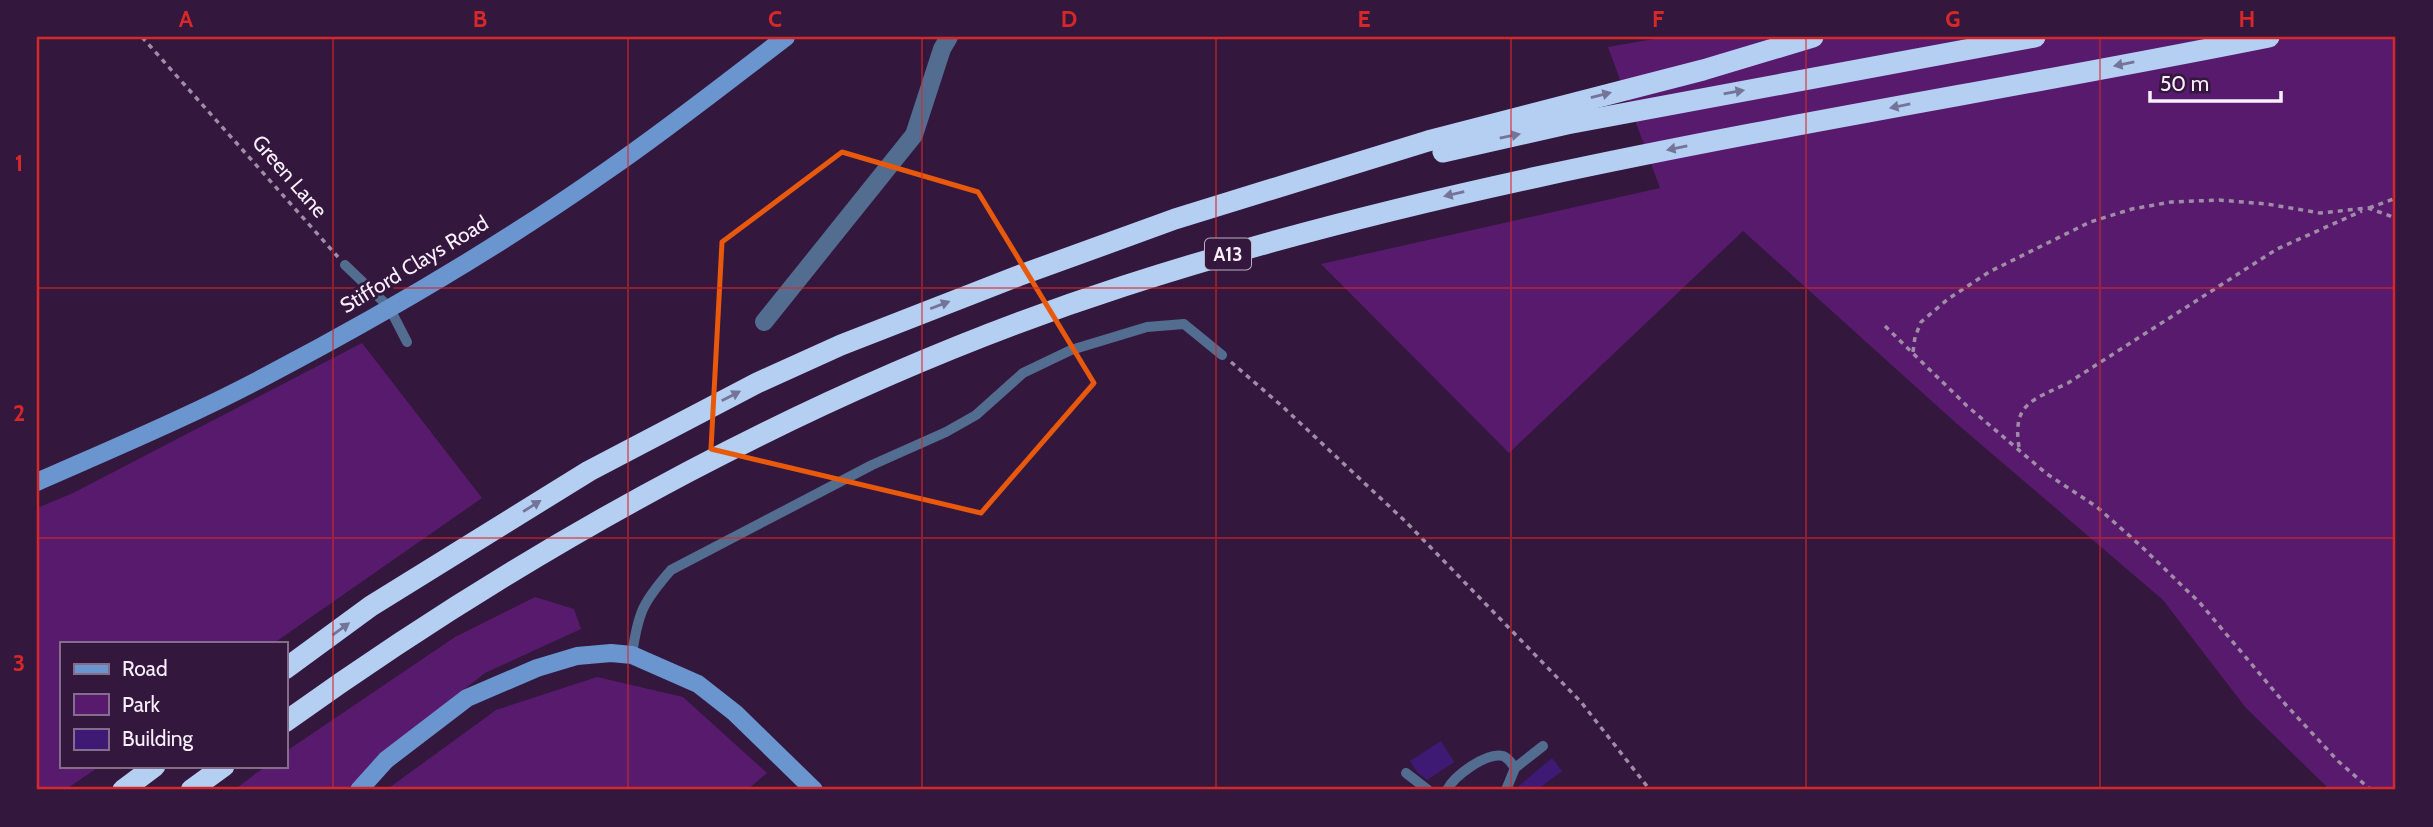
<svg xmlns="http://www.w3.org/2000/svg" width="2433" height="827" font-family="Cabin,sans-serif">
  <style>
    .green { fill: #581a6d }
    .building { fill: #3f1a74 }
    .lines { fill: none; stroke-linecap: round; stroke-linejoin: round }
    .path { stroke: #9f8ca6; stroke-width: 3.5; stroke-dasharray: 5 5; stroke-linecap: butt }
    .lane { stroke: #526d90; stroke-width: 10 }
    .street { stroke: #526d90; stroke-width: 18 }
    .secondary { stroke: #6a95ce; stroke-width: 18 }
    .highway { stroke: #b5cff3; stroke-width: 21 }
    .oneway { fill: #747398 }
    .marked { fill: none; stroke: #e8590c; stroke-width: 5; stroke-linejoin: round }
    .grid { fill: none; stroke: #d62828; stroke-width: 2; stroke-opacity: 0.55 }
    .labels { text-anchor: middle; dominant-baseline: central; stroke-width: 6; stroke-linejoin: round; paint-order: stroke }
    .shield { fill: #33173d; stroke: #beaec4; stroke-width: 2 }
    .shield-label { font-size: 19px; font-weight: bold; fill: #faeffe }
    .street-label { font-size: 21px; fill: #faeffe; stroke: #33173d }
    .neatline { fill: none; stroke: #d62828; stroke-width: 2.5 }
    .grid-label { font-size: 23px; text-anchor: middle; font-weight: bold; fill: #d62828 }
  </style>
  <rect width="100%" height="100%" fill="#33173d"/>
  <!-- green -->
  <g class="green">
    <polygon points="1665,37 2396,37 2396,790 2330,790 2246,708 2163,600 1956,423 1743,231 1509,453 1321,264 1660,188 1608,47"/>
    <polygon points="362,343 482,498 274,643 61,643 61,766 100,766 65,790 37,790 37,508 73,493"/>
    <polygon points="535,597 574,609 581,629 485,673 375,759 347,790 234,790 266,766 285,766 285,752 455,637"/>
    <polygon points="597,677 683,697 767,773 747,790 386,790 496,710"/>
  </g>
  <!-- building -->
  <g class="building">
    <polygon points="1441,741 1454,762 1427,780 1417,772 1410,761"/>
    <polygon points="1552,758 1562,771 1537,790 1514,790"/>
  </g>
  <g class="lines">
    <!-- path -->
    <g class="path">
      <polyline points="142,37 338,257"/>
      <polyline points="2369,208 2396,198"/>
      <polyline points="1885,326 1967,406 2047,474 2097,507 2142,547 2200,603 2286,705 2338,761 2371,790"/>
      <polyline points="1913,352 1915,337 1921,322 1948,299 1989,272 2090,222 2132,209 2171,202 2219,200 2267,204 2320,213 2368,208 2396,218"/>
      <polyline points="1231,362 1283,407 1405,521 1581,702 1650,790"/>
      <path d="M2019,447C2012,403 2033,400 2068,383L2277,249L2362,211"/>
    </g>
    <!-- lane -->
    <g class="lane">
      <polyline points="345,265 389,307 407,342"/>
      <path d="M632,655C638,612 643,602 671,570L872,465L946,432L976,415L1023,373L1071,350L1147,327L1184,324L1222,355"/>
      <polyline points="1515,768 1543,746"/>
      <polyline points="1406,773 1428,790"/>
      <path d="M1447,790C1454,776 1486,752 1503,756C1509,758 1511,763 1515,768L1506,790"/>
    </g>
    <!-- street -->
    <polyline class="street" points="764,322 914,135 942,49 949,37"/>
    <!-- secondary -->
    <g class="secondary">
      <path d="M37,482C114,448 193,415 268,375C384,314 500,246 608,170C669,128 727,82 786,37"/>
      <polyline points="359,790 386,760 467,698 537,668 577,656 611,653 632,655 698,684 735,713 814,790"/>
    </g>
    <!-- highway -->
    <g class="highway">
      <polyline points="1443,152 1567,124 2035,37"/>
      <polyline points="285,669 371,606 589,471 757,383 841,345 1018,276 1175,219 1428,141 1703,70 1813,37"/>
      <path d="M285,722C539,540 827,382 1124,286C1498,165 1886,114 2269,37"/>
      <polyline points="123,790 155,766"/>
      <polyline points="191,790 224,766"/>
    </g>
  </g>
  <!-- one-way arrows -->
  <defs><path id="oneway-solid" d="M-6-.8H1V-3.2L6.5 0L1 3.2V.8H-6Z" transform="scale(1.75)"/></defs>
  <g class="oneway">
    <use href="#oneway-solid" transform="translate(2124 64) rotate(169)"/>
    <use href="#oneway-solid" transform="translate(1734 92) rotate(-10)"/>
    <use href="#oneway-solid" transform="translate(1601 95) rotate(-14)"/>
    <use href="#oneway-solid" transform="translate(1900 106) rotate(169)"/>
    <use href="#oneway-solid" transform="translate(1510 136) rotate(-12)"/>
    <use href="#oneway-solid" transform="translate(1677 148) rotate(169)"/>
    <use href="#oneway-solid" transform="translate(1454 194) rotate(167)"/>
    <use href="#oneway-solid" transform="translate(940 305) rotate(-21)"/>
    <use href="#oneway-solid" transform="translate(731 396) rotate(-27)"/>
    <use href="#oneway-solid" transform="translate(532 506) rotate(-32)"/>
    <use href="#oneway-solid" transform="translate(341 629) rotate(-36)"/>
  </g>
  <!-- marked area -->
  <path class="marked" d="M842,152L978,192L1094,383L981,513L711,449L722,242Z"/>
  <!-- grid -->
  <path class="grid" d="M333,37V790M628,37V790M922,37V790M1216,37V790M1511,37V790M1806,37V790M2100,37V790M37,288H2396M37,538H2396"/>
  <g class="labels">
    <!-- shield labels -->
    <rect class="shield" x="1205" y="238.5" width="46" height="31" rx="5"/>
    <g class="shield-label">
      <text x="1228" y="254">A13</text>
    </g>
    <!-- street labels -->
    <g class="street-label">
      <text transform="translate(290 176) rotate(49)">Green Lane</text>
      <text transform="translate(414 264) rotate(-31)">Stifford Clays Road</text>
    </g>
  </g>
  <!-- border -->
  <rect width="2433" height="827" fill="none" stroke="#33173d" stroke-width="77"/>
  <!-- legend -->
  <rect x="60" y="642" width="228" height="126" fill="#33173d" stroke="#836d8a" stroke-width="2"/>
  <rect x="74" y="664" width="35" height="10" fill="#6a95ce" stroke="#836d8a" stroke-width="2"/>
  <text x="122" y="676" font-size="21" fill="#faeffe">Road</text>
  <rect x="74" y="694" width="35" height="21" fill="#581a6d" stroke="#836d8a" stroke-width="2"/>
  <text x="122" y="712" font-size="21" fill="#faeffe">Park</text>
  <rect x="74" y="729" width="35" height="21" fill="#3f1a74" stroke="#836d8a" stroke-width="2"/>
  <text x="122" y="746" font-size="21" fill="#faeffe">Building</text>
  <!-- scale -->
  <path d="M2150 91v10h131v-10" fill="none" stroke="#faeffe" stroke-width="3.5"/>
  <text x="2160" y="91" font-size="21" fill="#faeffe" stroke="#33173d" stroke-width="5" paint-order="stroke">50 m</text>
  <rect x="38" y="38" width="2356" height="750" class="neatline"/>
  <g class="grid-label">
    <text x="186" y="27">A</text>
    <text x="480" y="27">B</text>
    <text x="775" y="27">C</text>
    <text x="1069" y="27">D</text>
    <text x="1364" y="27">E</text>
    <text x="1658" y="27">F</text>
    <text x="1953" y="27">G</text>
    <text x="2247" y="27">H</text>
    <text x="19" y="171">1</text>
    <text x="19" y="421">2</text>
    <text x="19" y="671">3</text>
  </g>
</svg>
